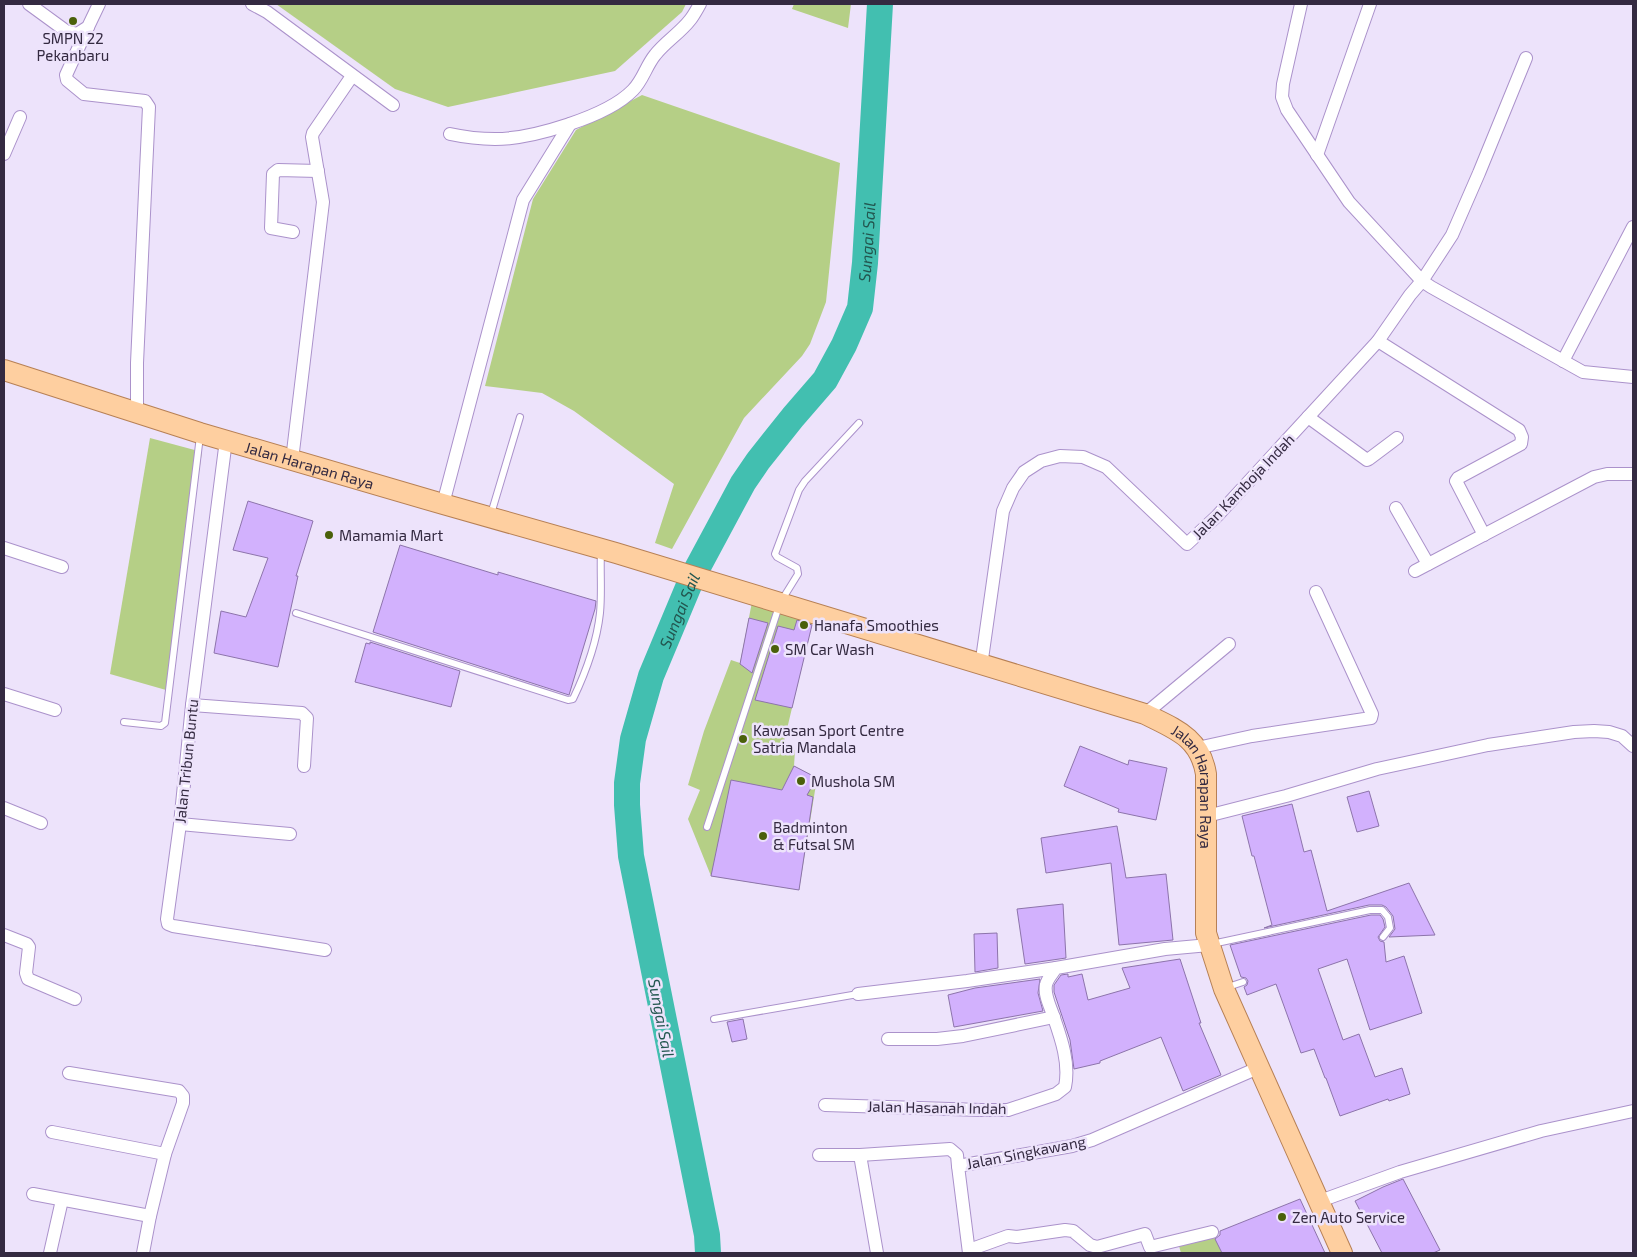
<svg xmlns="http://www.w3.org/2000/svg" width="1637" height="1257" font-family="'Exo 2',sans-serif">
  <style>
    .green { fill: #b5cf86 }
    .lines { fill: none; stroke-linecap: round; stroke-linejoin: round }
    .river { stroke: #42bfb0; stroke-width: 26 }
    .building { fill: #d2b1fd; stroke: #8d74ab }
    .service-casing { stroke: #ab92cb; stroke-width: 8 }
    .minor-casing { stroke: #ab92cb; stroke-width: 14 }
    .primary-casing { stroke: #b78055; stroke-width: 22 }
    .service { stroke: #fff; stroke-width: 6 }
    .minor { stroke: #fff; stroke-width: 12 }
    .primary { stroke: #fecfa0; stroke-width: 20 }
    .poi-dot { fill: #4a600a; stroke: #ede3fb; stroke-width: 2 }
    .labels { text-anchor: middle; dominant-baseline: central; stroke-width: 5; stroke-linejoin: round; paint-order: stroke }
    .poi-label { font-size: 15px; fill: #342a41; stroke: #ede3fb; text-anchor: start }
    .street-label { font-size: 15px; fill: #342a41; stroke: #ede3fb }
    .water-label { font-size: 16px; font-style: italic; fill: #22564f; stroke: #ede3fb }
  </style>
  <rect width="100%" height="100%" fill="#ede3fb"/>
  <!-- green -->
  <g class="green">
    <polygon points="276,4 686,4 682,12 615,71 448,107 395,89"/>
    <polygon points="794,4 851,4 848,28 792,9"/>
    <polygon points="642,95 840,163 826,302 810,344 802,356 744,418 672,549 655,543 674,484 574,411 542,393 485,386 533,199 576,130"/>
    <polygon points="150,438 202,452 166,690 110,674"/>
    <polygon points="752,602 813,619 783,746 795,750 794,766 817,778 799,890 711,876 688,819 700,790 688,785 704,731 731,660 740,663"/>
    <polygon points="1213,1234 1222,1253 1181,1253 1179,1246"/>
  </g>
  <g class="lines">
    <!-- river -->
    <path class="river" id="s1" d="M708,1253L707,1235L631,856L627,805V783L633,739L651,676L692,578L743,483L758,461L793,417L825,380L844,345L860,308L865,263L880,4"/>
  </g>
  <!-- building -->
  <g class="building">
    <polygon points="248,501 313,521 296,576 298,576 278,667 214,653 221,611 246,617 268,558 233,550"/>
    <polygon points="400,545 498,575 498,572 596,601 595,609 569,695 373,632"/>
    <polygon points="749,618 768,623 752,673 740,664"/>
    <polygon points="797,620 812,625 792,708 755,700 778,626 794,630"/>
    <polygon points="370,642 460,671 451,707 355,682 366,643 370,644"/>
    <polygon points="1080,746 1128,765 1129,760 1167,768 1156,820 1118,812 1119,809 1064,786"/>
    <polygon points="794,766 817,778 807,795 813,797 799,890 711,876 731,780 782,790"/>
    <polygon points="1369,791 1379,826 1357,832 1347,797"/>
    <polygon points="1292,804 1304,852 1311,850 1327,911 1409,883 1435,935 1389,937 1395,929 1393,916 1386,907 1382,905 1369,905 1264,928 1272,925 1254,856 1252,856 1242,816"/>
    <polygon points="1117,826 1126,878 1166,874 1173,940 1119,945 1111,863 1046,873 1041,838"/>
    <polygon points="1063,904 1066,958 1025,964 1017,909"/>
    <polygon points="1371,915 1380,915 1383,919 1385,927 1378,937 1380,941 1384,942 1386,962 1404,956 1422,1013 1370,1030 1347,959 1318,969 1343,1040 1359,1034 1375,1077 1402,1068 1410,1094 1389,1101 1388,1099 1340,1116 1326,1078 1325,1078 1314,1049 1301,1053 1276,984 1247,995 1244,987 1247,985 1248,981 1246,978 1241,977 1230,945"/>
    <polygon points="997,933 998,968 975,972 974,934"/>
    <polygon points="1180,959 1201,1023 1199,1023 1221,1075 1183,1091 1161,1037 1100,1061 1100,1063 1074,1069 1070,1040 1054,992 1054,985 1061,975 1068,974 1068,977 1082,974 1088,1000 1130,988 1122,968"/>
    <polygon points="1040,979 1038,993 1043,1011 954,1027 948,995 975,988"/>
    <polygon points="743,1019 747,1039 732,1042 727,1022"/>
    <polygon points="1403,1179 1440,1250 1433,1253 1382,1253 1355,1201 1383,1187"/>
    <polygon points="1300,1199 1325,1253 1222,1253 1215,1239 1220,1235 1220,1231"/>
  </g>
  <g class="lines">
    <defs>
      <g id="service">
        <polyline points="491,514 520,417"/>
        <path d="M296,613L568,700L573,699C585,674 597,641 600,613C602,593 600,571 601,551"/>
        <polyline points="124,722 161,726 165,723 200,436"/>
        <polyline points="707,827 780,603 798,574 797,568 777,557 775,554 799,490 805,481 859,423"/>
        <polyline points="1212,944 1370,910 1382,910 1388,917 1390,928 1383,937"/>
        <polyline points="1225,988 1243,982"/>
        <polyline points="714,1019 858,994"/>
      </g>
      <g id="minor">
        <polyline points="29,4 66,31 77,34 88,27 99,4"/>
        <polyline points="252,4 267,12 393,105"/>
        <polyline points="1301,4 1283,84 1282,97 1287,110 1349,202 1422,281 1431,287 1583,372 1633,377"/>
        <polyline points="88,27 66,75 67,80 84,94 145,101 149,107 137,363 137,413"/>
        <path d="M450,134C464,137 480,139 495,139C531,139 607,117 633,90C643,80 646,66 655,55C665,42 680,33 690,20C694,15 697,9 700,4"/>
        <polyline points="4,154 20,117"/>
        <polyline points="1317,155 1370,4"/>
        <polyline points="293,232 271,228 273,174 278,170 318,171"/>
        <polyline points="1378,341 1519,430 1522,437 1521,444 1458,478 1456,481 1484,535"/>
        <polyline points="1563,361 1633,227"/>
        <polyline points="1308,417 1367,460 1369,459 1397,438"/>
        <polyline points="226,440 192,705 180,824 167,919 168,924 173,926 325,950"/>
        <polyline points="292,460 323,202 312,137 313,133 352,76"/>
        <polyline points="443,504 523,200 570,124"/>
        <polyline points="1396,508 1428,564"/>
        <polyline points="4,548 62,567"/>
        <polyline points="1415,571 1594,477 1607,474 1633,474"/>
        <polyline points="981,666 1003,511 1013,488 1024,472 1041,461 1060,456 1083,457 1106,467 1187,544 1217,516 1378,341 1410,295 1422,281 1452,235 1479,173 1526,58"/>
        <polyline points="4,694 55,710"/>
        <polyline points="192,705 302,713 307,718 304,766"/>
        <polyline points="1145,714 1229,644"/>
        <polyline points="1197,748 1252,736 1371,718 1372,714 1316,592"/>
        <polyline points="4,808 41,823"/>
        <polyline points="1207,816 1286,796 1377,769 1488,745 1574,732 1594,731 1609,732 1622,736 1633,746"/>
        <polyline points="180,824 290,834"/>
        <polyline points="4,935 27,944 29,947 26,973 28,979 75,999"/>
        <polyline points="858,994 967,981 1056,968"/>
        <polyline points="888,1039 937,1039 963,1036 1054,1017"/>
        <polyline points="69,1073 179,1091 183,1096 183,1103 165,1154 150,1216 143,1253"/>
        <path d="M825,1105L981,1110H1008L1056,1094L1065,1087C1070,1063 1061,1038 1053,1015C1050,1006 1044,995 1046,985C1047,979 1053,973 1056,968L1165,949L1209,945"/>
        <polyline points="52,1132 165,1154"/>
        <polyline points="819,1155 860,1155 950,1149 957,1155 958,1166"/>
        <polyline points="860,1155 877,1253"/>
        <polyline points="33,1194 150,1216"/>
        <polyline points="1320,1201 1400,1172 1541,1131 1633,1111"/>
        <polyline points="969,1250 1008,1236 1017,1237 1065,1230 1073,1231 1090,1245 1097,1247 1145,1234 1150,1247 1212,1232"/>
        <polyline points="50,1253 62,1200"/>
        <polyline points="969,1253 958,1166 1072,1146 1092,1140 1258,1068"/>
      </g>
      <g id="primary">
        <path id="s2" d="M4,370L200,433L443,504L616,553L1145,714C1175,729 1200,737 1206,774V933L1224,989L1342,1253"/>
      </g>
    </defs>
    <!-- service casing -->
    <use href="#service" class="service-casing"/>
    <!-- minor casing -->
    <use href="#minor" class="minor-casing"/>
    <!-- primary casing -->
    <use href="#primary" class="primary-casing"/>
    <!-- service -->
    <use href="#service" class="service"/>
    <!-- minor -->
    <use href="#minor" class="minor"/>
    <!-- primary -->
    <use href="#primary" class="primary"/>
  </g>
  <!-- markers -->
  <g class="poi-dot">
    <circle cx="73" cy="21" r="5"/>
    <circle cx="329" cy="535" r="5"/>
    <circle cx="804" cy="625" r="5"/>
    <circle cx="775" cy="649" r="5"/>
    <circle cx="743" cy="739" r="5"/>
    <circle cx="801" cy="781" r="5"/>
    <circle cx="763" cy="836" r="5"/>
    <circle cx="1282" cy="1217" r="5"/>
  </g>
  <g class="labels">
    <!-- poi labels -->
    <g class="poi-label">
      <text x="73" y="38" text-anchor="middle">SMPN 22<tspan x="73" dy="17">Pekanbaru</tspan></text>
      <text x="339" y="535">Mamamia Mart</text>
      <text x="814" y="625">Hanafa Smoothies</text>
      <text x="785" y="649">SM Car Wash</text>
      <text x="753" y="730">Kawasan Sport Centre<tspan x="753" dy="17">Satria Mandala</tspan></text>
      <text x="811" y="781">Mushola SM</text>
      <text x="773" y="827">Badminton<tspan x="773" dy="17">&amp; Futsal SM</tspan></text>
      <text x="1292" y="1217">Zen Auto Service</text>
    </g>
    <!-- street labels -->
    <g class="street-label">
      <text stroke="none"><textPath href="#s2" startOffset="320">Jalan Harapan Raya</textPath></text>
      <text transform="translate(1243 486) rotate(-46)">Jalan Kamboja Indah</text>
      <text transform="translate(186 761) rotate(-84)">Jalan Tribun Buntu</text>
      <text stroke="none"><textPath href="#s2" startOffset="1290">Jalan Harapan Raya</textPath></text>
      <text transform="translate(937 1107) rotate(1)">Jalan Hasanah Indah</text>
      <text transform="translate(1026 1152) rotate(-11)">Jalan Singkawang</text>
    </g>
    <!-- water labels -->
    <g class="water-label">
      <text stroke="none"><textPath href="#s1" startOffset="1080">Sungai Sail</textPath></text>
      <text stroke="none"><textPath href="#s1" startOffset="659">Sungai Sail</textPath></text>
      <text transform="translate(662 1018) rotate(79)">Sungai Sail</text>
    </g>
  </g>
  <!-- border -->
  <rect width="1637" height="1257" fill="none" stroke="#342a41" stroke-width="10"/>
</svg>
